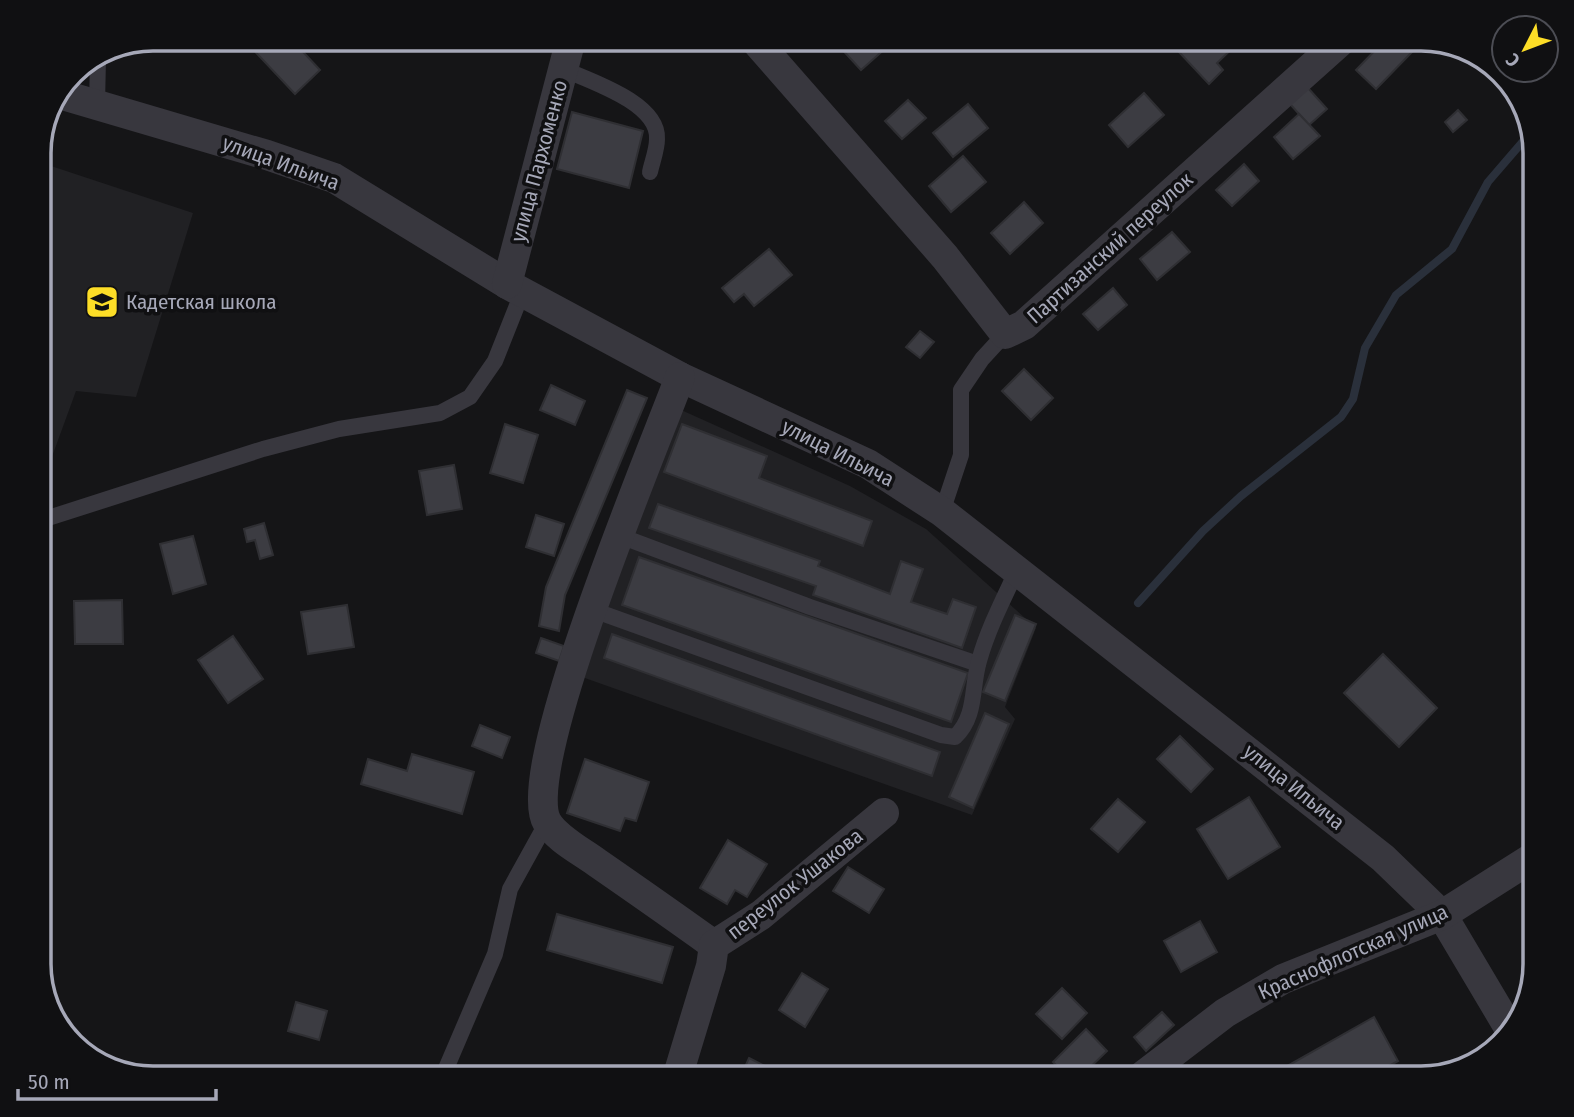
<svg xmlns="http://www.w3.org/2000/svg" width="1574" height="1117" font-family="'Fira Sans Condensed',sans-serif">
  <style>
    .built { fill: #212124 }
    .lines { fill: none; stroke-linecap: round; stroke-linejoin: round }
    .stream { stroke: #2a303b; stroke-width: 8 }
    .building { fill: #3c3c42; stroke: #2f2f33; stroke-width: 2 }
    .service { stroke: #38373e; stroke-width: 16 }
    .minor { stroke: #38373e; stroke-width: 30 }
    .labels { text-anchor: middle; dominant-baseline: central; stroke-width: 7; stroke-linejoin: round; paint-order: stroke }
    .street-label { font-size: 21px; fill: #a6a8b8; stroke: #101012 }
    .poi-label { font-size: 21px; fill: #a6a8b8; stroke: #101012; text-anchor: start }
    .rim { fill: none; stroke: #a6a8b8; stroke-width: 3.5 }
  </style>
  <rect width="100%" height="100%" fill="#151517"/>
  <!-- built -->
  <g class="built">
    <polygon points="39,162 193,213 136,397 76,391 46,473 39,471"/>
    <polygon points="679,409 850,486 926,529 1036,628 1005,707 1015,719 972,815 582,677"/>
  </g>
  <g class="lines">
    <!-- stream -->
    <polyline class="stream" points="1138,603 1203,531 1241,496 1341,417 1353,399 1365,348 1396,295 1452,249 1488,182 1531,132"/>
  </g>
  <!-- building -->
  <g class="building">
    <polygon points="248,39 291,39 320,70 295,94 245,41"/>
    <polygon points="847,39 896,39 861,70 839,46"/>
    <polygon points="1195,39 1236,39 1239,42 1217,63 1223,70 1209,84 1179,52"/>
    <polygon points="1386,39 1398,39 1412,52 1376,89 1356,70"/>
    <polygon points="1308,88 1327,109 1309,125 1290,104"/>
    <polygon points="1144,93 1164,115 1128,147 1109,125"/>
    <polygon points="908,100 926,118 902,139 885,121"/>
    <polygon points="968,104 988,128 953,157 933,133"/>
    <polygon points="1458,110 1467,120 1453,132 1445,122"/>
    <polygon points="572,112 643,131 629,188 557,169"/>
    <polygon points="1299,114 1320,136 1293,159 1274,137"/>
    <polygon points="963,156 986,182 951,212 929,186"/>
    <polygon points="1244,164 1259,181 1232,206 1216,190"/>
    <polygon points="1024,202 1043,223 1010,254 991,233"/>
    <polygon points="1172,232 1190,252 1157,280 1140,259"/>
    <polygon points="769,249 792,275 754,306 744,294 734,302 722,288"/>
    <polygon points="1113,288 1127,305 1098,330 1083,314"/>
    <polygon points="920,331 934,342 920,358 906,347"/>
    <polygon points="1024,369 1053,398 1031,420 1002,391"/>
    <polygon points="551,385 585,401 575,425 540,410"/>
    <polygon points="627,390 647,398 565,595 559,631 539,626 546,587"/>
    <polygon points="505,424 538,435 523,483 490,473"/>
    <polygon points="682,424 767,456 759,478 872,521 863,546 664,472"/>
    <polygon points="454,465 462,509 427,515 419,471"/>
    <polygon points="658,504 820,561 818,566 890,594 901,561 923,569 911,602 947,614 953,599 976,607 962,648 813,595 816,586 649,528"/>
    <polygon points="536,515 564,524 554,556 526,547"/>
    <polygon points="264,523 273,555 260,559 255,540 247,542 244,529"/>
    <polygon points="193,536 206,584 173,594 160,544"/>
    <polygon points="639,557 968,673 951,722 622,605"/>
    <polygon points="122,600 123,644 75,644 74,601"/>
    <polygon points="347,605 354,647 308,654 301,612"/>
    <polygon points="1015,615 1036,624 1005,701 983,692"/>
    <polygon points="612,634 940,752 932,776 604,658"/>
    <polygon points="233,636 263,679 228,703 198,660"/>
    <polygon points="541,638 564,646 559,661 536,653"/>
    <polygon points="1383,654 1437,708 1399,747 1344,693"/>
    <polygon points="985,713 1009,724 973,808 949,797"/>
    <polygon points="480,725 510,737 502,758 472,746"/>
    <polygon points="1180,736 1213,769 1191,792 1157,759"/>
    <polygon points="412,754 474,772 462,814 361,784 368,759 407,771"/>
    <polygon points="585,759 649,782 636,821 625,818 620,831 567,813"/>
    <polygon points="1249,797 1280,847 1228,879 1197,829"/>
    <polygon points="1118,799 1145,822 1118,852 1091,829"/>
    <polygon points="728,840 767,864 747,897 735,890 727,904 700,888"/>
    <polygon points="848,867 884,889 869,913 833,891"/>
    <polygon points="557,914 673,947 662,983 547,950"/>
    <polygon points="1200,921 1217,952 1181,972 1164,941"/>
    <polygon points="1535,950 1535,965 1534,968 1527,955"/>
    <polygon points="802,973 828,989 805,1027 779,1010"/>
    <polygon points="1062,988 1087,1013 1062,1039 1036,1014"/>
    <polygon points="296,1002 327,1011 319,1040 288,1031"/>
    <polygon points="1162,1012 1174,1025 1146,1051 1134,1037"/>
    <polygon points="1374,1017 1398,1061 1367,1078 1266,1078"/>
    <polygon points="1086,1029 1107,1051 1079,1078 1069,1078 1053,1062"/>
    <polygon points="85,1048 106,1055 104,1062 83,1055"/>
    <polygon points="749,1058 777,1072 774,1078 740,1078"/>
  </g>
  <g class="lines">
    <!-- service -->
    <g class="service">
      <path d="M563,69C590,81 659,103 657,139C657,150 652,162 650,172"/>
      <polyline points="97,104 98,59"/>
      <polyline points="942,512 961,455 961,390 982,359 1005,334"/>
      <polyline points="39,521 263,449 339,429 440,413 470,397 495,361 522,293"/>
      <polyline points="620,536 810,607 978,664"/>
      <path d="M593,610L941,735L955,737C977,716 971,688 979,661C988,629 1003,600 1017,570"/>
      <polyline points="442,1078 495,954 510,889 547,822"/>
    </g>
    <!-- minor -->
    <g class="minor">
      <polyline points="754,39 945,257 1005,334 1024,325 1343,39"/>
      <polyline points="63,95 267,155 334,178 507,284 680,377 868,464 942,512 1383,858 1442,915 1512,1033"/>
      <polyline points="507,284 571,39"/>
      <path d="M680,377C655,445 517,771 547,822C556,838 581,851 596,862C635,889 675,917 714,945"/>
      <polyline points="677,1078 711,966 714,945 761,915 884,813"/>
      <polyline points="1140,1078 1225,1013 1283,979 1442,915 1535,856"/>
    </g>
  </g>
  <!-- icons -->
  <defs>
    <symbol id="school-square" viewBox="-11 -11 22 22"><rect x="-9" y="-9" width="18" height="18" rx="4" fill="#fcdd27" stroke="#101012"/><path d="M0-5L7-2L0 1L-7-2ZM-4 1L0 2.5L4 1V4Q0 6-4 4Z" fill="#111"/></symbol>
  </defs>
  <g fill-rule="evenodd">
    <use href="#school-square" x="83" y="283" width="38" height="38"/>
  </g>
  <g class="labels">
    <!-- street labels -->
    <g class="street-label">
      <text transform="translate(539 161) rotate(-75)">улица Пархоменко</text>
      <text transform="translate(281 163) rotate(20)">улица Ильича</text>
      <text transform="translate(1110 248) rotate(-42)">Партизанский переулок</text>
      <text transform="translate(838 453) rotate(27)">улица Ильича</text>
      <text transform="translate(1294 787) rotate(39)">улица Ильича</text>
      <text transform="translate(795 884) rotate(-38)">переулок Ушакова</text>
      <text transform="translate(1353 952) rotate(-24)">Краснофлотская улица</text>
    </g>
    <!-- poi labels -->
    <g class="poi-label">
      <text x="126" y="302">Кадетская школа</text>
    </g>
  </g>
  <!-- crop -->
  <path d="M0 0H1574V1117H0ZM153 51H1421A102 102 0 0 1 1523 153V964A102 102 0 0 1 1421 1066H153A102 102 0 0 1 51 964V153A102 102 0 0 1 153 51Z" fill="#101012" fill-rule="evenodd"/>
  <path class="rim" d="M153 51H1421A102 102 0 0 1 1523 153V964A102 102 0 0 1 1421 1066H153A102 102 0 0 1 51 964V153A102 102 0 0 1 153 51Z"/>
  <!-- north arrow -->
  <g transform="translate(1525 49) rotate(228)"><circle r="33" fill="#101012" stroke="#4c4d54" stroke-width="2"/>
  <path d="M0-5L12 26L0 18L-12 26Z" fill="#fcdd27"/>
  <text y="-10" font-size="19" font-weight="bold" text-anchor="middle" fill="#a6a8b8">С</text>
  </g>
  <!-- scale -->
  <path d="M18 1089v10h198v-10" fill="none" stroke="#a6a8b8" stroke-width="3.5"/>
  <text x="28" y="1089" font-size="21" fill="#a6a8b8" stroke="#101012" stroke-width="5" paint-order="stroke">50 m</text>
</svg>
